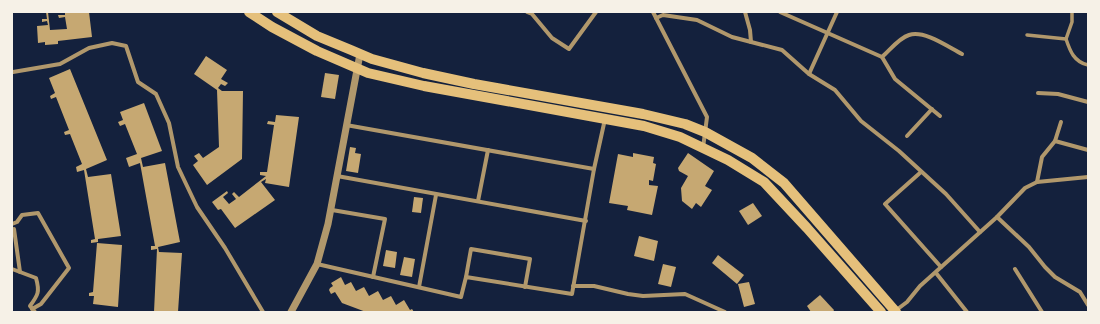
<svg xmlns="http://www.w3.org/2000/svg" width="1100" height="324" font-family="'Noto Sans',sans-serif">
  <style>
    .building { fill: #c6a872 }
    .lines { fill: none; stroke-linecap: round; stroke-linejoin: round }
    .pedestrian { stroke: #b1986c; stroke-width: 3.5 }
    .minor { stroke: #b1986c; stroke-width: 4 }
    .tertiary { stroke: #b1986c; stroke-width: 7 }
    .primary { stroke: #e5c07b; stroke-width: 10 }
  </style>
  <rect width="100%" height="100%" fill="#14213d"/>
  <!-- building -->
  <g class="building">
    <polygon points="46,12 48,12 50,30 67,29 65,17 59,18 58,15 65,15 65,12 89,12 92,37 58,41 58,44 45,45 45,42 38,43 37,26 48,25 47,21 42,22 42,19 47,19"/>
    <polygon points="206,56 227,70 221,79 228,83 225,86 221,84 218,88 222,91 243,91 242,159 207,185 193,165 198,161 194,156 199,153 203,158 219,147 217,90 194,74"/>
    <polygon points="70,69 107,160 86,169 88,177 111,174 121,236 98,239 98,242 91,243 91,240 95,239 84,170 77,172 76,167 82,164 70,134 65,135 64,132 69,130 56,97 51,99 50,96 55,93 49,78"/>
    <polygon points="325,73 339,75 335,99 321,97"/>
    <polygon points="144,103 162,151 141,158 143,167 165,163 180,242 158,247 159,252 182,253 178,312 154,312 157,249 151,250 151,246 155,246 140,163 129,167 126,158 137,154 125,124 120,126 118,122 123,120 120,112"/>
    <polygon points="276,115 299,117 289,187 265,183 266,179 261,182 275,200 235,228 221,209 218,210 212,202 227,191 228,193 223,197 229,204 236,199 232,194 234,192 239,197 266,176 260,175 260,172 267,172 274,125 267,124 268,121 275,122"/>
    <polygon points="350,147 356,148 355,153 361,154 358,173 346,171"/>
    <polygon points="633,153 654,157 653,163 656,164 653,181 649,180 649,185 658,186 652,215 627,210 628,206 609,203 618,154 633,157"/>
    <polygon points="688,153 714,171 705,186 712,190 701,207 696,203 692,209 682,201 681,188 688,176 679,171 678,168"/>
    <polygon points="414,197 423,198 421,213 412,212"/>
    <polygon points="753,203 762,216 748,225 739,211"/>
    <polygon points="639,236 658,241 654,261 634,256"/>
    <polygon points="97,243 122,245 118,307 93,304 94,296 89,296 89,293 93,292"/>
    <polygon points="386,250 397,252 395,268 383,266"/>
    <polygon points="718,255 744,275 737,284 712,263"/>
    <polygon points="404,257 415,259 412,277 400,275"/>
    <polygon points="663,264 676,267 671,287 658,284"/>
    <polygon points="341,277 345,285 351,282 356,291 364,287 369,296 378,291 383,300 391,296 396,305 404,300 410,310 412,309 414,312 366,312 342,303 335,292 331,294 329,290 330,288 333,286 331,283"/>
    <polygon points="749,282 755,304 744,307 738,284"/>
    <polygon points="820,295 834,310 833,312 811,312 807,306"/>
  </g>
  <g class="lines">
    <!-- pedestrian -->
    <g class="pedestrian">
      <path d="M1072,12V22L1066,39C1070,51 1074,62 1088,65"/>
      <polyline points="1027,35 1066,39"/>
    </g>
    <!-- minor -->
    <g class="minor">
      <polyline points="527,12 532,14 552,38 569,49 596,12"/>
      <polyline points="653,12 707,117 703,148"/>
      <polyline points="745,12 750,30 751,42"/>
      <polyline points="780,12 882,57 895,79 940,116"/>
      <polyline points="656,18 663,15 697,20 732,37 782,50 809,74 835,90 861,121 899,151 946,194 980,232"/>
      <path d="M882,57C890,50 899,38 909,35C925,30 948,47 962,54"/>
      <polyline points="13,72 60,64 89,48 112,43 126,46 138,82 156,94 169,123 178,167 197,207 225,248 263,312"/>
      <polyline points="809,74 837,12"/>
      <polyline points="1038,93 1058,94 1088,102"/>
      <polyline points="346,125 594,169"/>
      <polyline points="907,136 932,109"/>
      <polyline points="1055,141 1088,150"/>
      <polyline points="921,172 885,204 941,267"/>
      <polyline points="337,176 586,221"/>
      <polyline points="1037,182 1042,157 1055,141 1061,122"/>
      <polyline points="478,201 488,150"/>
      <polyline points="332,210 385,219 373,277"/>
      <polyline points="997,217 1025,188 1037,182 1088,177"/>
      <polyline points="12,224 17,222 22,215 38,213 69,268 41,304 32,309"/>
      <polyline points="14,229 20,272"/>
      <polyline points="317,264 461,297 466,277 572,294 594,169 605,119"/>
      <path d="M12,269L36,278C40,292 38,295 30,306L35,312"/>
      <polyline points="1015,269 1042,312"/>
      <polyline points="936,273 967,312"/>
      <polyline points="466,277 471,249 530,259 525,287"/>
      <polyline points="573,286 594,286 628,294 643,296 685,294 725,312"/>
      <polyline points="419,287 436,195"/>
      <polyline points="895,311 907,302 920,286 997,217 1029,247 1045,267 1055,277 1080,292 1088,305"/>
    </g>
    <!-- tertiary -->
    <polyline class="tertiary" points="291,312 317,264 328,224 360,54"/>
    <!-- primary -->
    <g class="primary">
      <polyline points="249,12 272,27 317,51 368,73 424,86 644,126 680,137 703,148 728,160 764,182 807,228 881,312"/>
      <polyline points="277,12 317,36 351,50 372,59 423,73 474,84 643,114 685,124 705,132 752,158 784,183 896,312"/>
    </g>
  </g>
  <!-- border -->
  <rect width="1100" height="324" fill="none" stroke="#f6f1e7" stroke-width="26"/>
</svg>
